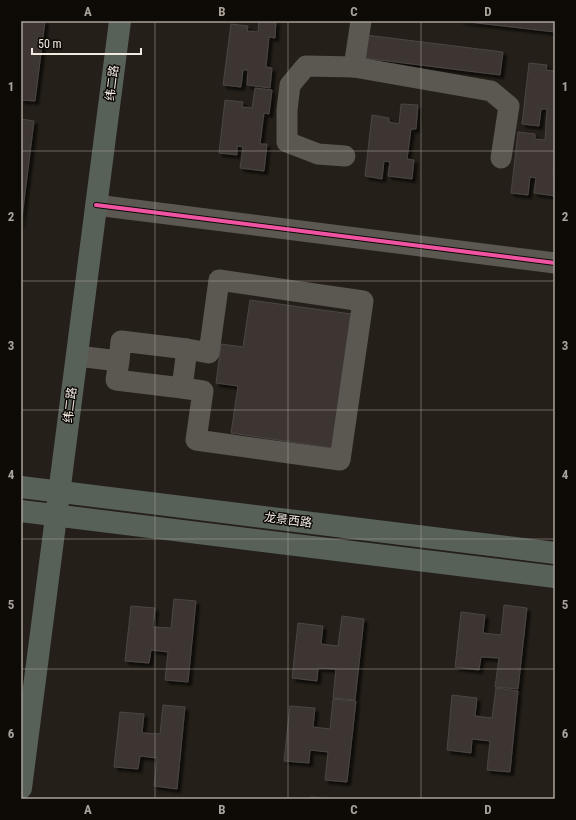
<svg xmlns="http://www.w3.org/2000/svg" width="576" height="820" font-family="'Roboto Condensed','Noto Sans SC',sans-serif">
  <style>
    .building { fill: #3c3633; stroke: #4b4542; filter: url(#shadow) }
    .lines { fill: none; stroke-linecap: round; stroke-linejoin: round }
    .minor { stroke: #5b5751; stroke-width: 21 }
    .major { stroke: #576158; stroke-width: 22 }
    .cycleway-casing { stroke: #0e0a06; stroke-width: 6 }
    .cycleway { stroke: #f153a3; stroke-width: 4 }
    .grid { fill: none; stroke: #a9a39b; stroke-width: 1; stroke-opacity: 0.55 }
    .labels { text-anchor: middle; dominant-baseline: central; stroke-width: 3; stroke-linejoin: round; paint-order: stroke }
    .street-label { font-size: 12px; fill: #f0eae1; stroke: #0e0a06 }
    .neatline { fill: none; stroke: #a9a39b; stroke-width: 1.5 }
    .grid-label { font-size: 13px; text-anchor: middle; font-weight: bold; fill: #a9a39b }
  </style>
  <defs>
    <filter id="shadow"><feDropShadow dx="3.5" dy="3.5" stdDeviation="1" flood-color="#0009"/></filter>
  </defs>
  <rect width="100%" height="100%" fill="#241f18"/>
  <!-- building -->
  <g class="building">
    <polygon points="21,21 45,21 35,101 21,100"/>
    <polygon points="259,21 276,21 275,38 269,37 266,67 272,68 270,88 247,85 248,70 243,70 241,87 223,85 231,24 248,26 247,31 258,32"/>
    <polygon points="460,21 555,21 555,32"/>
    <polygon points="366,35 503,52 500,75 364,58"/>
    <polygon points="529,63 547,65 546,70 555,71 555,158 553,175 555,176 555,196 534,193 536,178 530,177 528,195 511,193 518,132 535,134 535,139 545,140 547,109 541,109 539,126 522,124"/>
    <polygon points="255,88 272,90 269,114 264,113 260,144 267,144 264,171 240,168 243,147 237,146 237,155 219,153 225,100 243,102 242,107 252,108"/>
    <polygon points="401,104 418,105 416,129 411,129 407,159 414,160 412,179 388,176 390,162 384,161 382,179 365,176 372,115 389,118 389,122 399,124"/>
    <polygon points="21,119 34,121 21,225"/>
    <polygon points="250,300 351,314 332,448 231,433 238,386 216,383 221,344 243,347"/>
    <polygon points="174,599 196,601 188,682 165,680 168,652 151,650 149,663 125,661 131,606 155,608 153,627 171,628"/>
    <polygon points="504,605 527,608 518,689 495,687 499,658 481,657 479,670 455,667 461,612 485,615 483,633 501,635"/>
    <polygon points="342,616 364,619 355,700 333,698 336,669 318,668 317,681 292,678 298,623 323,626 321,644 338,646"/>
    <polygon points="496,688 518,691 510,772 487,770 490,741 472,739 471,753 447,750 452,695 477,698 475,716 492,718"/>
    <polygon points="333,699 356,701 347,782 325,780 328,752 310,750 309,763 284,761 290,706 315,708 313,727 330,729"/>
    <polygon points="163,705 185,707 177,789 154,786 157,758 140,756 138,769 114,767 120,712 144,714 142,733 160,734"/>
    <polygon points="311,797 333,799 310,799"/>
  </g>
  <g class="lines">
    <!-- minor -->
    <g class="minor">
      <polyline points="354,67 361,21"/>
      <polyline points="345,156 318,154 287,142 287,110 290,85 306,66 354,67 491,91 509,106 501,158"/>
      <polyline points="96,205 555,263"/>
      <polyline points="77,356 119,361 116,380 182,388 187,349 121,341 119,361"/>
      <polyline points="182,388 203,391 196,440 340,460 363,301 219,280 209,353 187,349"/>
    </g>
    <!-- major -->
    <g class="major">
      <polyline points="21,487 555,553"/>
      <polyline points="21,511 555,577"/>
      <polyline points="21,788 120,21"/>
    </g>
    <defs>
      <polyline id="cycleway" points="96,205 555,263"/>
    </defs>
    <!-- cycleway casing -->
    <use href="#cycleway" class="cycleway-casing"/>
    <!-- cycleway -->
    <use href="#cycleway" class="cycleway"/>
  </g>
  <!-- grid -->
  <path class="grid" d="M155,21V799M288,21V799M421,21V799M21,151H555M21,281H555M21,410H555M21,539H555M21,669H555"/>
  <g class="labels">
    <!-- street labels -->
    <g class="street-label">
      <text transform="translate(112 83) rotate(-83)">纬二路</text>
      <text transform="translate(70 405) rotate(-83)">纬二路</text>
      <text transform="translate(288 520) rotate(7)">龙景西路</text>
    </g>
  </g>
  <!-- border -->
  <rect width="576" height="820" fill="none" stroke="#0e0a06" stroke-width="44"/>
  <!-- scale -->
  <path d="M32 48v6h109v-6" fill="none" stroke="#f0eae1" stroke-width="2"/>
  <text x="38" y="48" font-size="12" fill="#f0eae1" stroke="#0e0a06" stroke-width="3" paint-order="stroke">50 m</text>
  <rect x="22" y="22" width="532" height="776" class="neatline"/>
  <g class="grid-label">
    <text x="88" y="16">A</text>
    <text x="222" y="16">B</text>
    <text x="354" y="16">C</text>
    <text x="488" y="16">D</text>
    <text x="11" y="91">1</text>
    <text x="565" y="91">1</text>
    <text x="11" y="221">2</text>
    <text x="565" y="221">2</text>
    <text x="11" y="350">3</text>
    <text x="565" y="350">3</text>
    <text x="11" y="479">4</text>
    <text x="565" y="479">4</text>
    <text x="11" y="609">5</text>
    <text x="565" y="609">5</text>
    <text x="11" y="738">6</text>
    <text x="565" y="738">6</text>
    <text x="88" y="814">A</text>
    <text x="222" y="814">B</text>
    <text x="354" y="814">C</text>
    <text x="488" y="814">D</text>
  </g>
</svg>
